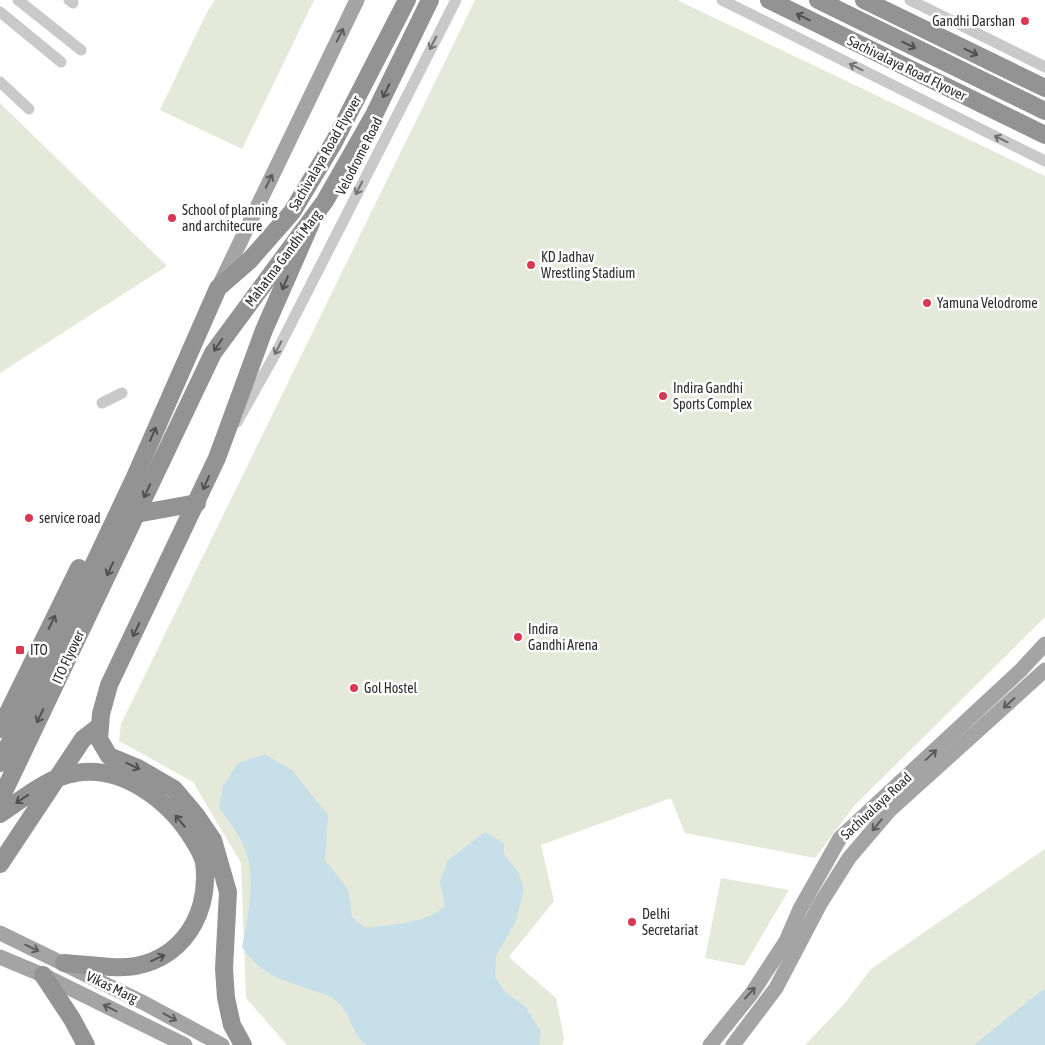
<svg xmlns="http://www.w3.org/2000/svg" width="1045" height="1045" font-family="'Asap Condensed',sans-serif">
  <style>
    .green { fill: #e4e9da }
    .water { fill: #c7dfe8 }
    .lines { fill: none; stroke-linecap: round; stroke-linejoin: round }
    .minor { stroke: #c9c9c9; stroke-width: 11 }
    .major { stroke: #a4a4a4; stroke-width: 15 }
    .highway { stroke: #939393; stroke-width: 18 }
    .highway-bridge { stroke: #939393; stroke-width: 18 }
    .oneway { stroke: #505050 }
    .oneway2 { stroke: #5c5c5c }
    .oneway3 { stroke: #737373 }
    .poi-dot { fill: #da3753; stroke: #fff; stroke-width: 2 }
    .labels { text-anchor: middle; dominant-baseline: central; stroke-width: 5; stroke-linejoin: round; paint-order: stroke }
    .poi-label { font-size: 14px; fill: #2c2c2c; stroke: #fff; text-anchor: start }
    .street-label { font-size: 14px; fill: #2c2c2c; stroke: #fff }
  </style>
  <rect width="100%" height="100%" fill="#fff"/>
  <!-- green -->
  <g class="green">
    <polygon points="215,0 314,0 242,149 160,110 206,14"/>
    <polygon points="475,0 677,0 1045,176 1045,617 854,806 815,858 685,833 671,798 541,845 554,901 509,957 556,998 564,1038 562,1045 287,1045 246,998 241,863 193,782 119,741 121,724"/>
    <polygon points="0,103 167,266 0,373"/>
    <polygon points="1045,849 1045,1045 805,1045 844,1004 871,969"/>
    <polygon points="721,878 789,890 744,966 705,958"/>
  </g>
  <!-- water -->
  <g class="water">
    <path d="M265,754L292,770L328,815L325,860L348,889L352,917L366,928C392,924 425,924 445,906L440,881L448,860L485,832L504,843V854L518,872L524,889L516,921L496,956L495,977L506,993L525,1006L541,1032L539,1045H367C350,1035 353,1011 331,997C324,993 316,992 309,989C279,979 260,974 242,947C248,921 255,880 247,854C242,838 229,821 219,808L223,786L238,763Z"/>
    <polygon points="1045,989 1045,1045 974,1045 1037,994"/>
  </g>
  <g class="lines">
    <!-- minor -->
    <g class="minor">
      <polyline points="18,0 81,50"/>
      <polyline points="69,0 73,3"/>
      <polyline points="722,0 1045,161"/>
      <polyline points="910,0 1045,67"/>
      <polyline points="0,12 61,62"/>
      <polyline points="0,82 29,109"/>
      <polyline points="102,403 122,393"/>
      <polyline points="237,422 277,351 456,0"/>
    </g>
    <!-- major -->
    <g class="major">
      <polyline points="219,286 357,0"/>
      <polyline points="0,933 144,1003 222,1045"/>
      <polyline points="0,957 43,975 185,1045"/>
      <polyline points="710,1045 752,993 786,941 800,909 840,838 1021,670 1045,644"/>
      <polyline points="733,1045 776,988 820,904 849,858 890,810 1045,670"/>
    </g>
    <!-- highway -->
    <g class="highway">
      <polyline points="769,0 1045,135"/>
      <polyline points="818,0 1045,111"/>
      <polyline points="864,0 1045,88"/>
      <polyline points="136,514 197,503"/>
      <polyline points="0,729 79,568"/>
      <polyline points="0,763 134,479 218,288 249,261 292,212 334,142 407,0"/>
      <polyline points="0,800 213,353 325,201 374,115 430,0"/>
      <polyline points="0,864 83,739 100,726"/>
      <polyline points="64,963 111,967"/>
      <polyline points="43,975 72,1019 86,1045"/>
      <polyline points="243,1045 232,1025 226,998 224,969 228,892 213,840 196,815 174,789 138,768 109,756 99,739 101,714 109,685 217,458 264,330 311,223"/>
    </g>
    <!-- highway-bridge -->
    <path class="highway-bridge" d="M0,814C24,798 48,777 76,773C123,765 169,801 192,838C197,846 202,853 204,862C212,921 173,972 111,967"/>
  </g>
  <!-- one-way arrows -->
  <defs><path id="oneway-shaft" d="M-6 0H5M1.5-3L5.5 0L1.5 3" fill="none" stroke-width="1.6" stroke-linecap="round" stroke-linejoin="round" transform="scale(1.25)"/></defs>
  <g class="oneway">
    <use href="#oneway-shaft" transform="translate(803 17) rotate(-153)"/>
    <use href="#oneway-shaft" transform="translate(909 45) rotate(26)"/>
    <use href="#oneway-shaft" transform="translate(971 52) rotate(26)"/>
    <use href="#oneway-shaft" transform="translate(386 91) rotate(116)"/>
    <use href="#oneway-shaft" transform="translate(285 283) rotate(113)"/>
    <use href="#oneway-shaft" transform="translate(218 345) rotate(124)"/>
    <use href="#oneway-shaft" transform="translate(153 434) rotate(-66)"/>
    <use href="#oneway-shaft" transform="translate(206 483) rotate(114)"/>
    <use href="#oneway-shaft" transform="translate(147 491) rotate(115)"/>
    <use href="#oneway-shaft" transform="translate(110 569) rotate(115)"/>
    <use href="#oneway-shaft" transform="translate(52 622) rotate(-64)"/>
    <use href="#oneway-shaft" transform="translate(136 630) rotate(116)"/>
    <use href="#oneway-shaft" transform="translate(40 716) rotate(115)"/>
    <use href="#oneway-shaft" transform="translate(133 766) rotate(25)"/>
    <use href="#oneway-shaft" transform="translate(22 799) rotate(147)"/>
    <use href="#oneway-shaft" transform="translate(180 821) rotate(-130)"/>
    <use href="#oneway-shaft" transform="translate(158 958) rotate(-24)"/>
  </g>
  <g class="oneway2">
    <use href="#oneway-shaft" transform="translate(340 35) rotate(-64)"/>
    <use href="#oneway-shaft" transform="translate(269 181) rotate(-64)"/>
    <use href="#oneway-shaft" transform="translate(1009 703) rotate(138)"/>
    <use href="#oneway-shaft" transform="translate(931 755) rotate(-43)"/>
    <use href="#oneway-shaft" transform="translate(877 825) rotate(130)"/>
    <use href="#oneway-shaft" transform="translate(32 948) rotate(26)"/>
    <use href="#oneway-shaft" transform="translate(750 993) rotate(-49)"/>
    <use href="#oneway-shaft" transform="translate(110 1008) rotate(-154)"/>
    <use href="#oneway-shaft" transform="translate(170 1017) rotate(29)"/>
  </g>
  <g class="oneway3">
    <use href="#oneway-shaft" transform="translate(433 43) rotate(117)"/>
    <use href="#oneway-shaft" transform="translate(856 67) rotate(-153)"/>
    <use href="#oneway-shaft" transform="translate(1001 139) rotate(-154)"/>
    <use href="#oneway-shaft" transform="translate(359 188) rotate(117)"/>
    <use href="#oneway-shaft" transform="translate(278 348) rotate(117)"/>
  </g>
  <!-- markers -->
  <g class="poi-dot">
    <circle cx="1025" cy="21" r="5"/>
    <circle cx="172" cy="218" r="5"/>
    <circle cx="531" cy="265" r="5"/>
    <circle cx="927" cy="303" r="5"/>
    <circle cx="663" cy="396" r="5"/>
    <circle cx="29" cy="518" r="5"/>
    <circle cx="518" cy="637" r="5"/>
    <rect x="15" y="645" width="10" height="10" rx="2.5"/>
    <circle cx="354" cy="688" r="5"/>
    <circle cx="632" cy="922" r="5"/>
  </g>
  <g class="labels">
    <!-- poi labels -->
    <g class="poi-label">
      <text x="1015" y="21" text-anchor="end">Gandhi Darshan</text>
      <text x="182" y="210">School of planning<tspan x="182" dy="16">and architecure</tspan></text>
      <text x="541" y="257">KD Jadhav<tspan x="541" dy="16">Wrestling Stadium</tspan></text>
      <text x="937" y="303">Yamuna Velodrome</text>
      <text x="673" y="388">Indira Gandhi<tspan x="673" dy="16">Sports Complex</tspan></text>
      <text x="39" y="518">service road</text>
      <text x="528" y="629">Indira<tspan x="528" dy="16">Gandhi Arena</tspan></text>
      <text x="30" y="650">ITO</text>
      <text x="364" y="688">Gol Hostel</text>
      <text x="642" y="914">Delhi<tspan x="642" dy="16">Secretariat</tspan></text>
    </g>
    <!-- street labels -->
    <g class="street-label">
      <text transform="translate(907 68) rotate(26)">Sachivalaya Road Flyover</text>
      <text transform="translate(325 153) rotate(-60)">Sachivalaya Road Flyover</text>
      <text transform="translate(359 156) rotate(-63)">Velodrome Road</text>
      <text transform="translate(283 258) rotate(-53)">Mahatma Gandhi Marg</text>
      <text transform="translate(68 657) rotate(-65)">ITO Flyover</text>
      <text transform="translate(876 806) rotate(-43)">Sachivalaya Road</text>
      <text transform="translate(112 987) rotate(26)">Vikas Marg</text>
    </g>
  </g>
</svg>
